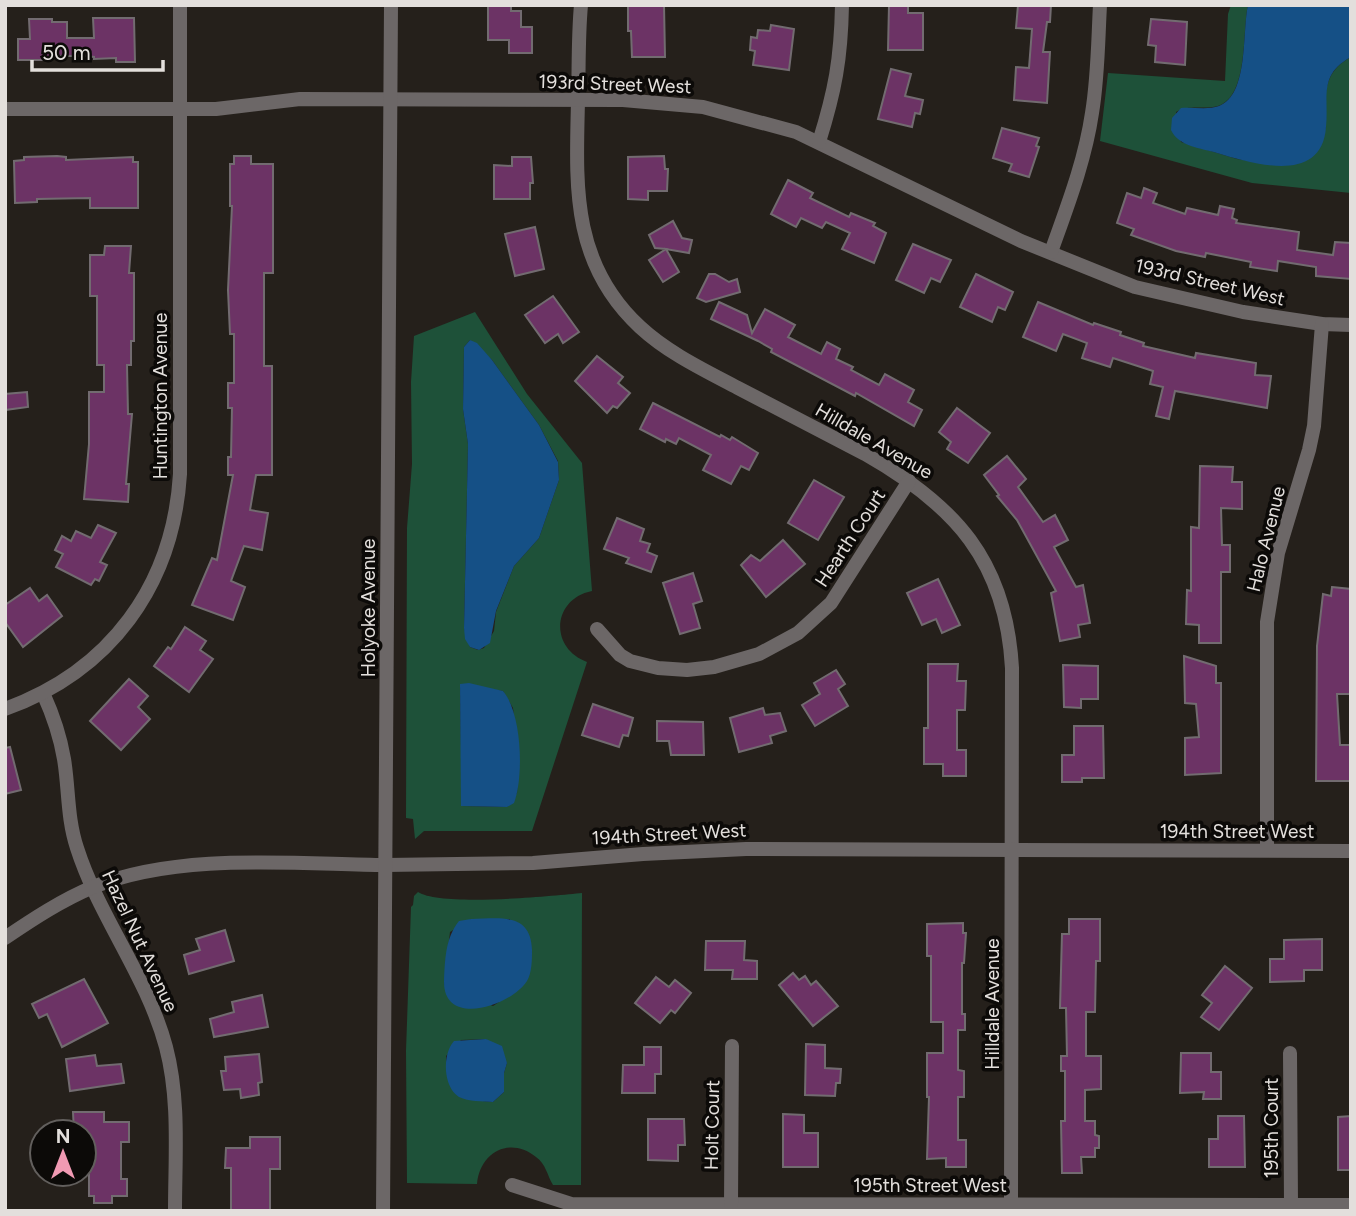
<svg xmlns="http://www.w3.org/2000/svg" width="1356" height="1216" font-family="Figtree,sans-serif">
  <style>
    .green { fill: #1e5139; fill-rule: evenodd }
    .water { fill: #155086 }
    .building { fill: #6c3365; stroke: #726b70; stroke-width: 2 }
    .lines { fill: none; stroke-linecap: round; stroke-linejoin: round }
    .minor { stroke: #6c6767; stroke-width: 14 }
    .tertiary { stroke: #6c6767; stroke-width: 14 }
    .labels { text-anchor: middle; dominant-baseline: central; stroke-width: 7; stroke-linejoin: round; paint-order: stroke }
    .street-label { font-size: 19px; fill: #e3dfdc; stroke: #0c0a08 }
  </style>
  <rect width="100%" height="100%" fill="#25201b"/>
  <!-- green -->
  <g class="green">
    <path d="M1231,5H1248C1242,31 1249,96 1218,106C1204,110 1189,104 1176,112L1181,142L1237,159L1279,165L1326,128C1325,98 1321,73 1351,57V193L1252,183L1100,141L1108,73L1225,81L1228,14Z"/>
    <path d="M475,312L527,394L582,463L592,591C552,599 549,648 587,662L532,831H424L415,839L413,819L406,818L407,528L412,464L411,382L414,336ZM470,340L492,360L539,425L558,461L559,480L539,538L514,566L496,612L494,631L484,648L478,650L470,647L464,628L468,444L463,409L464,347ZM460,685L503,691L513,708L519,757L517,793L507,807L462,806Z"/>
    <path d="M418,892C441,907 551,896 582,893L581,1185H553C547,1175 546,1164 536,1157C510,1136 480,1152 477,1184L407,1183L406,1051L411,907L413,905L414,896ZM471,919H510L520,988L493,1006L444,985L450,932ZM486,1039L507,1063L504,1073V1092L493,1102C457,1099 447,1094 446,1056L461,1040Z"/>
  </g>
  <!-- water -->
  <g class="water">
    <path d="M1248,5H1351V57C1318,75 1329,97 1326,127C1322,185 1254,164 1217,153C1201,148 1179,147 1171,130L1172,118L1181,108C1194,107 1208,110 1219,106C1249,95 1242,31 1248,5Z"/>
    <polygon points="470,340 477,343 492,360 539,425 558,462 559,480 539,538 514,566 496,611 490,643 479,650 470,647 465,639 464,628 468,444 463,409 464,347"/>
    <path d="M469,683L503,691C522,713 524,777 514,803L507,807L461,806L460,684Z"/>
    <path d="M471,919C498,919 531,911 532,950C532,959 532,973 527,981C511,1006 444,1028 444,982C445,961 445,938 459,921Z"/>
    <path d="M486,1039L502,1046L507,1063L504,1073V1092L493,1102C482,1101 469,1102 459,1097C443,1087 442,1054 454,1041Z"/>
  </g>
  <!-- building -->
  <g class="building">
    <polygon points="628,5 664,5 665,57 632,57 631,31 628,31"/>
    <polygon points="889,5 908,5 908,13 923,13 923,50 888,50"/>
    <polygon points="1018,5 1051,5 1050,22 1047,22 1043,52 1050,52 1047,103 1014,100 1016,67 1029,68 1032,29 1016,28"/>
    <polygon points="488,6 511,6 511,11 521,11 521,27 532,27 532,53 509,53 509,40 488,40"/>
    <polygon points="93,18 134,18 135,62 116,62 116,58 94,59 94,57 85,56 53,56 50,60 18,60 18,39 30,39 29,19 52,19 52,22 67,22 67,38 94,38"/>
    <polygon points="1151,19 1187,22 1185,65 1155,62 1156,46 1148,45"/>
    <polygon points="771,25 794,29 789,70 753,65 755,51 750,50 751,37 757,38 758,30 770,31"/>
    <polygon points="891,69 911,74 905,96 923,100 920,114 915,113 912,127 878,119"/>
    <polygon points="1002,128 1039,138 1036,146 1039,147 1029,177 1009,171 1012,164 993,158"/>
    <polygon points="57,156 66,157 66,160 133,157 133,162 138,162 138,208 90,208 90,198 37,199 37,202 15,203 14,161 24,160 24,157"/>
    <polygon points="234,156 251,156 251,164 273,164 273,273 264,273 264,366 272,366 272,475 256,475 250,510 268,513 262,550 244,546 231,581 245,587 233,620 192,605 212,558 217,560 233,475 228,475 228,457 231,457 232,408 228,408 228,383 234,383 234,334 230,334 228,290 232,206 230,206 230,164 234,164"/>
    <polygon points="664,156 665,169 668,169 667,191 648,191 648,200 628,199 628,157"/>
    <polygon points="512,157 531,157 533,183 530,183 530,199 494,199 494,165 512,166"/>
    <polygon points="788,180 813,193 810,198 849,217 851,213 875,223 873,226 886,233 874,263 842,249 850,233 826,222 822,228 801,218 796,227 771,214"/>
    <polygon points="1144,188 1157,193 1153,203 1185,214 1187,208 1218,215 1220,206 1234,209 1232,218 1237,220 1236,223 1299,232 1297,250 1333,255 1335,242 1351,243 1351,279 1316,276 1316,267 1278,261 1277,271 1250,267 1251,262 1206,253 1205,257 1176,251 1131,235 1134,229 1117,223 1127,193 1141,198"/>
    <polygon points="673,221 682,238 692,240 689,253 666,249 679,272 663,282 649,260 666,249 655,248 649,235"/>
    <polygon points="535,227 544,269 515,276 505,234"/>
    <polygon points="913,244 951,260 940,282 931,278 924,293 896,280"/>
    <polygon points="105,246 131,246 129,273 134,273 134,341 131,341 131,365 127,365 128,414 132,414 126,484 129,484 128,502 84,499 89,444 89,392 104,392 104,365 97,365 97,296 90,296 90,255 104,255"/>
    <polygon points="709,274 715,274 729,282 737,279 740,292 706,302 697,298"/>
    <polygon points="976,274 1013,292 1005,310 998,307 992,322 960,307"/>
    <polygon points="553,296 579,332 563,343 558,334 545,343 525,315"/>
    <polygon points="719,302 747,315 752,333 765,309 795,325 788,337 821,354 827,342 840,349 836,359 853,367 851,370 879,385 885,374 914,390 908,402 922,410 914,426 856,393 855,396 771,352 772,349 758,341 711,319"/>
    <polygon points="1038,302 1093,325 1094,323 1121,332 1120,335 1144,343 1143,346 1195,358 1196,353 1256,363 1255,375 1271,376 1267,408 1175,391 1169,419 1156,416 1163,387 1150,384 1153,371 1113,358 1110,367 1082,358 1087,343 1063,334 1056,351 1023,337"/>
    <polygon points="597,356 623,377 618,383 630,393 617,408 613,406 607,413 575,381"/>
    <polygon points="27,392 28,407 5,410 5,394"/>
    <polygon points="653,403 720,437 721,435 730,440 732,437 758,453 749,470 741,466 731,484 703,470 711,455 679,438 676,444 666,439 665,442 640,429"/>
    <polygon points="957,408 990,433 968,463 947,449 951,442 939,432"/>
    <polygon points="1007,456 1026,479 1018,487 1043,522 1055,515 1068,540 1054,547 1076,587 1083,585 1090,623 1078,625 1080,637 1060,641 1051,593 1056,591 1017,520 997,496 999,495 984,475"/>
    <polygon points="1200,466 1233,467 1232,482 1242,482 1242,509 1221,508 1222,545 1230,545 1230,572 1221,572 1221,643 1199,643 1199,625 1186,624 1187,590 1191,591 1191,527 1199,528"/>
    <polygon points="814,480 844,497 818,540 788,523"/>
    <polygon points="617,518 644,529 640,541 650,544 647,552 657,556 651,572 626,563 629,558 604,549"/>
    <polygon points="98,525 116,533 100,562 107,565 99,581 95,579 91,585 56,567 63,554 55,550 62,536 71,541 76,531 91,538"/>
    <polygon points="783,540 805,564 766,597 741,565 751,555 760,561"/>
    <polygon points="693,573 702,601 693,604 700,628 680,634 663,583"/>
    <polygon points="938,579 960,625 942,633 936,619 922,625 907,593"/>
    <polygon points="1332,587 1351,589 1351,694 1337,694 1340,745 1351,745 1351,781 1316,781 1317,646 1323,594 1331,596"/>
    <polygon points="30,588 39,601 47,595 62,616 23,647 5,622 5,605"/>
    <polygon points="185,627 206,641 200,650 213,659 189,692 154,666 168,647 171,649"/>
    <polygon points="1184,656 1216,666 1216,683 1221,683 1221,773 1185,775 1185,738 1199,737 1196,704 1185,703"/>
    <polygon points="928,664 958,664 957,681 966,681 965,710 957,710 957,750 966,750 966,776 943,776 943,764 924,764 924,728 928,728"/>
    <polygon points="1063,665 1098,666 1098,699 1081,699 1081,708 1064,707"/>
    <polygon points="836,670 845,684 838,689 848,706 815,726 802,705 820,694 814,683"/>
    <polygon points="129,679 148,696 138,707 150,719 121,750 90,721"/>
    <polygon points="593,704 633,718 628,736 623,735 619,747 582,735"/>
    <polygon points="763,708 765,715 780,713 786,731 770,736 772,743 739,752 730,718"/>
    <polygon points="657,721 703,722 704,755 671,755 669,741 657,741"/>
    <polygon points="1074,726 1103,726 1104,778 1082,778 1082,782 1062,782 1062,755 1074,755"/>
    <polygon points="10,747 21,790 5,794 5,748"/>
    <polygon points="1069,919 1100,919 1100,961 1096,961 1095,1012 1086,1012 1086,1056 1101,1056 1101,1089 1085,1090 1085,1121 1095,1121 1095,1135 1099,1136 1099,1148 1095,1148 1095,1157 1081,1157 1082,1173 1062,1173 1061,1121 1065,1121 1065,1071 1061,1071 1061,1056 1067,1056 1066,1008 1060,1008 1062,934 1069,934"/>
    <polygon points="963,923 963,933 966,933 964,963 962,963 962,1014 965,1014 965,1030 958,1030 958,1070 964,1071 964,1097 958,1097 958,1140 966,1140 966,1167 946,1167 946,1158 927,1159 929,1097 927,1097 927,1053 943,1053 943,1022 931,1022 931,956 927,956 927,924"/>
    <polygon points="225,930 234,961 189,974 184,955 200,950 196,939"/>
    <polygon points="1322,939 1322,970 1304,970 1304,981 1270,982 1270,959 1284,959 1284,940"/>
    <polygon points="706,941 745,941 744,960 757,961 757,979 732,979 733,970 705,970"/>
    <polygon points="1225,966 1252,988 1219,1030 1201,1017 1212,1003 1202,995"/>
    <polygon points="793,973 799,980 805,976 811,985 816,981 838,1006 813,1026 779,985"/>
    <polygon points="656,977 669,987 675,980 691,993 675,1013 671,1010 660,1023 635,1003"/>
    <polygon points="84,979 108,1023 62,1047 47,1014 39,1018 32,1004"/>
    <polygon points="262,995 268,1027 214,1037 210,1019 234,1012 232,1002"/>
    <polygon points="806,1044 825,1045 825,1068 841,1069 840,1083 836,1083 835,1096 805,1095"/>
    <polygon points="644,1047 661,1047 661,1074 655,1074 655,1093 622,1093 623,1065 644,1065"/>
    <polygon points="1181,1053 1211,1053 1211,1072 1221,1072 1221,1099 1203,1099 1204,1092 1180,1093"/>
    <polygon points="259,1054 262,1082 258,1083 259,1095 241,1098 240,1089 224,1090 221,1071 226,1071 225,1057"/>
    <polygon points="95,1055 97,1066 121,1064 124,1083 70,1091 66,1059"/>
    <polygon points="73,1112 104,1112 104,1122 129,1122 129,1142 121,1142 121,1179 127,1179 127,1196 112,1196 112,1203 94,1203 94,1196 89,1196 89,1142 84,1142 84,1132 74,1132"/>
    <polygon points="783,1114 804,1115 804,1133 818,1133 818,1167 783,1167"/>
    <polygon points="1218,1116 1244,1116 1245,1167 1209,1167 1209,1139 1218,1139"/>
    <polygon points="1351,1116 1351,1170 1338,1170 1338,1117"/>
    <polygon points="648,1119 684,1119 685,1145 678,1145 678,1161 648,1160"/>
    <polygon points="250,1137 280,1137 280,1169 270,1169 270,1211 231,1211 231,1168 225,1168 226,1148 250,1148"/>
  </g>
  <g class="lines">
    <!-- minor -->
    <g class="minor">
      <path d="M581,5C578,37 579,69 578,101C576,186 571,263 640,327C668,353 704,370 738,388C781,410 823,432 865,454C955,505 1006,561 1012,668L1011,1204"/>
      <polyline points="5,109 216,109 300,99 623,100 703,107 796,132 1021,241 1135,287 1243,312 1322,324 1351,325"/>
      <path d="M819,142C835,91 841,59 842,5"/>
      <path d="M1051,252C1067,207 1085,161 1092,113C1098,77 1098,41 1100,5"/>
      <polyline points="597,629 620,655 630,661 658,668 687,670 714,667 759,654 798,633 831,603 909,481"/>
      <path d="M43,693C53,715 60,735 64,759C69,789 67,818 77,848C99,917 147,976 166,1047C180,1100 175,1156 175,1211"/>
      <path d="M5,709C110,671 173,586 180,474V5"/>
      <polyline points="1267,850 1267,622 1278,553 1309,450 1314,426 1322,324"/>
      <polyline points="385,865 533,863 643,854 746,849 1351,851"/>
      <polyline points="1290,1053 1291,1204"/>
      <polyline points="512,1185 571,1204 1351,1205"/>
      <polyline points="731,1204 732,1046"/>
    </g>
    <!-- tertiary -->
    <g class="tertiary">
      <path d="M5,938C33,919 62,900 93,887C179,852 294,864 385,865"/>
      <polyline points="383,1211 391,5"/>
    </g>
  </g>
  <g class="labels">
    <!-- street labels -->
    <g class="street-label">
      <text transform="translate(615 84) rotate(2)">193rd Street West</text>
      <text transform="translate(1210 282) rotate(13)">193rd Street West</text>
      <text transform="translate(160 396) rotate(-90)">Huntington Avenue</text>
      <text transform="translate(874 441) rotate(30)">Hilldale Avenue</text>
      <text transform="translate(850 538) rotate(-57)">Hearth Court</text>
      <text transform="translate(1266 539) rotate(-76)">Halo Avenue</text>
      <text transform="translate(368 608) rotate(-90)">Holyoke Avenue</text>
      <text x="1237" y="831">194th Street West</text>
      <text transform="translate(669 834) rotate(-3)">194th Street West</text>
      <text transform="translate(140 941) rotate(65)">Hazel Nut Avenue</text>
      <text transform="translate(992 1004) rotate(-90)">Hilldale Avenue</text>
      <text transform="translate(712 1125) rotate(-89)">Holt Court</text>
      <text transform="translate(1271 1128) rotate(-90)">195th Court</text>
      <text x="930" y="1185">195th Street West</text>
    </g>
  </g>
  <!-- border -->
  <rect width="1356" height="1216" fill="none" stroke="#e3dfdc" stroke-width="14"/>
  <!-- north arrow -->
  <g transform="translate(63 1153)"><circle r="33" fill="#0c0a08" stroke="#625f5d" stroke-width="2"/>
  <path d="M0-5L12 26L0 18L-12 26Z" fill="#f19ab3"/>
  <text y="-10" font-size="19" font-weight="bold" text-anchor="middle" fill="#e3dfdc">N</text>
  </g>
  <!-- scale -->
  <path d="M32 60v10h131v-10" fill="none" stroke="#e3dfdc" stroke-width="3.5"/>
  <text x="42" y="60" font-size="21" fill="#e3dfdc" stroke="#0c0a08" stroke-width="5" paint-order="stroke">50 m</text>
</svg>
